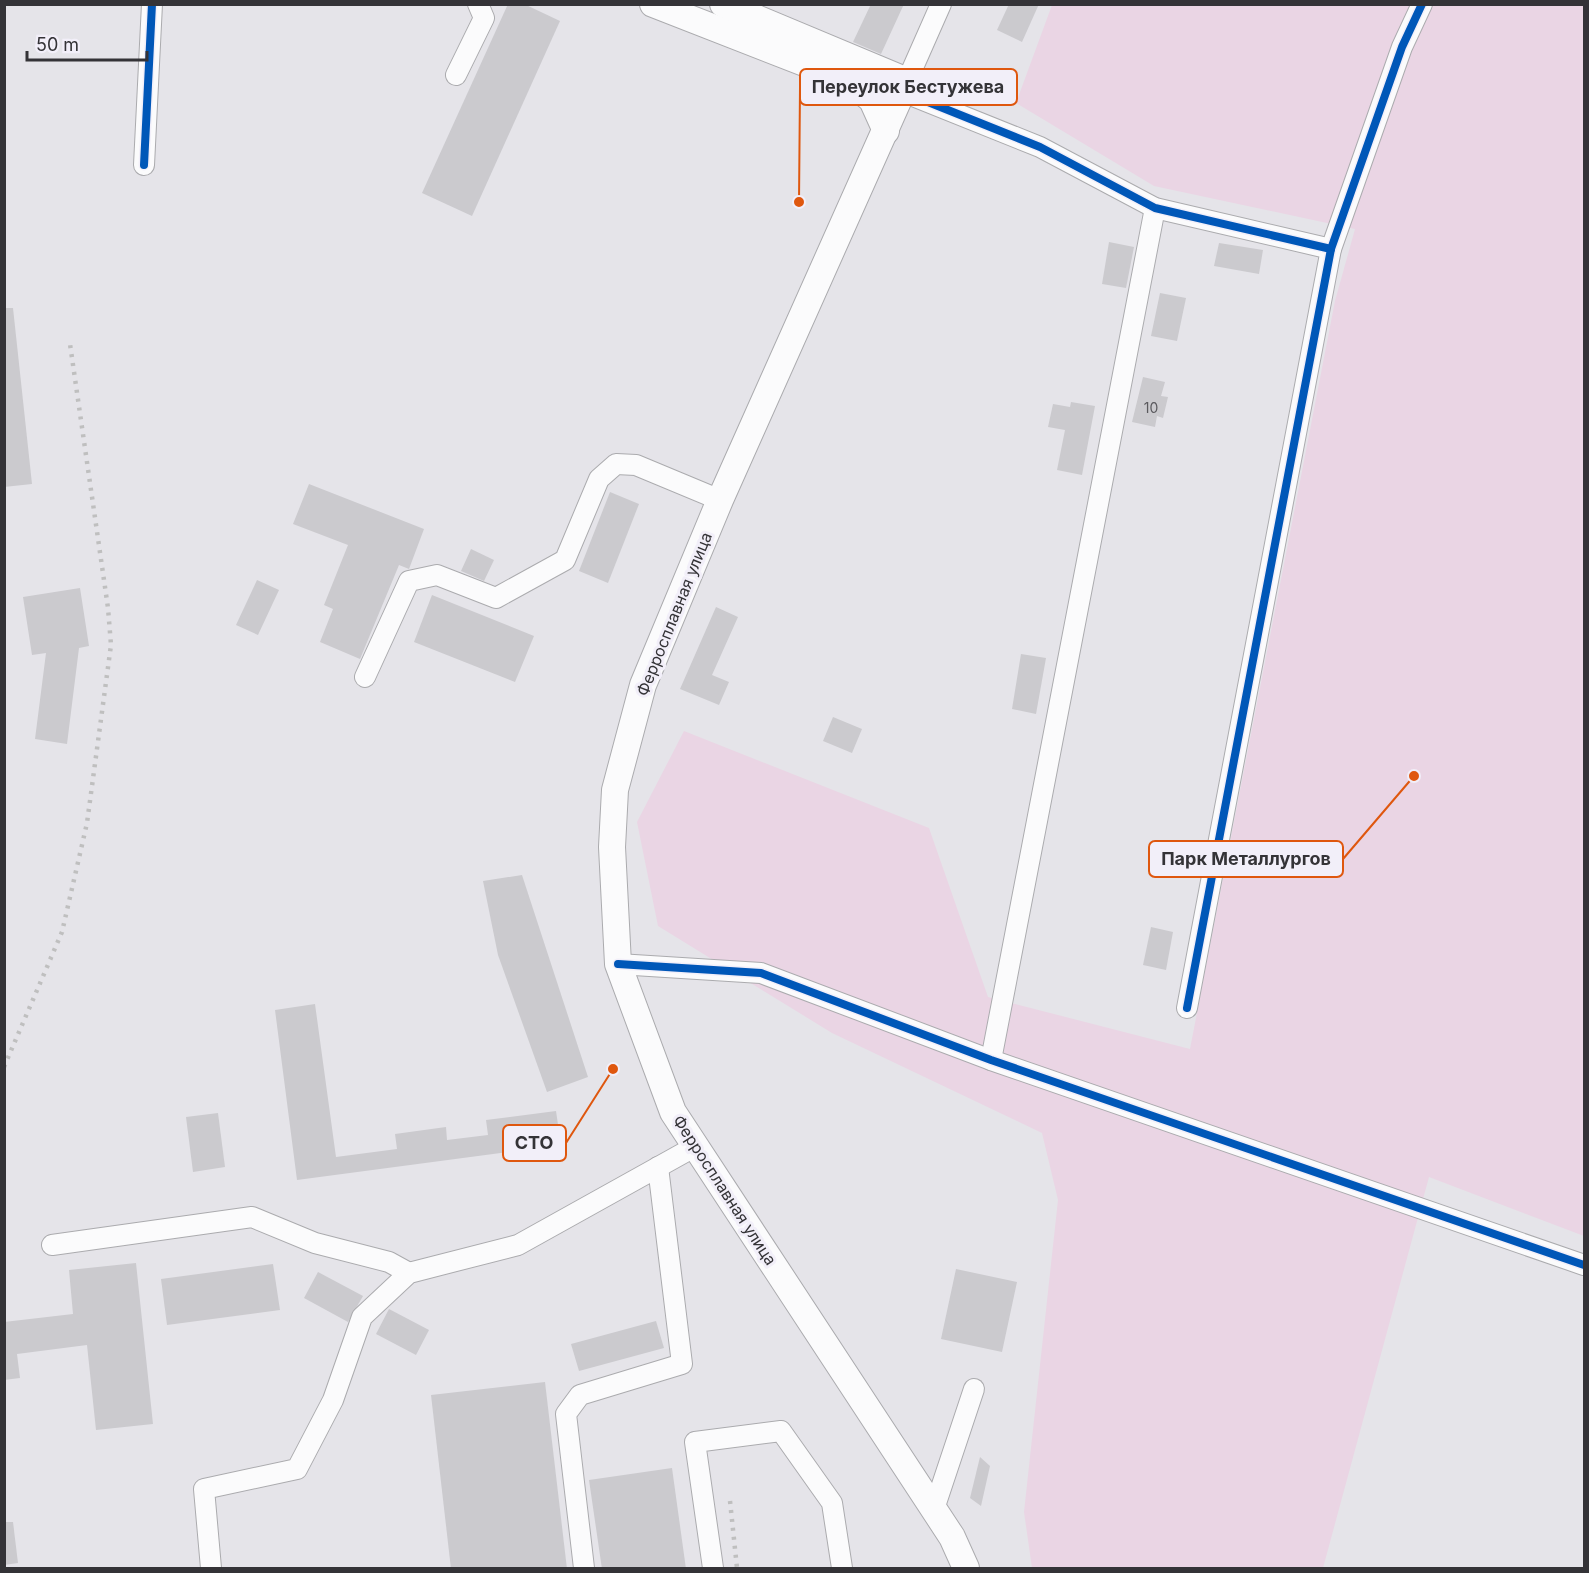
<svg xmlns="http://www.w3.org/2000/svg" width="1589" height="1573" font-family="Inter,sans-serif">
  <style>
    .green { fill: #ead5e4 }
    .building { fill: #cbcace }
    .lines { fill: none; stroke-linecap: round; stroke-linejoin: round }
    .minor-casing { stroke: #ababae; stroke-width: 22 }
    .major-casing { stroke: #ababae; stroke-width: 28 }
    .minor { stroke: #fbfbfc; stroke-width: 20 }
    .major { stroke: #fbfbfc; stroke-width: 26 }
    .rail { stroke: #bfbfbf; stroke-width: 4.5; stroke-dasharray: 3 6; stroke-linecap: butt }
    .cycleway-casing { stroke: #f2eff9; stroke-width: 11 }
    .cycleway { stroke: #0057b8; stroke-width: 8 }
    .labels { text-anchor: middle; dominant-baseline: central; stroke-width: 6; stroke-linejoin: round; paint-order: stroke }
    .number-label { font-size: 14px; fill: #5a595d }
    .street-label { font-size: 16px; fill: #343337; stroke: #f2eff9 }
    .leader { fill: none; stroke: #df570e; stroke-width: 2 }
    .callout-dot { fill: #df570e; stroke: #f2eff9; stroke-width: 2 }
    .callout { fill: #f2eff9; stroke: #df570e; stroke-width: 2 }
    .callout-label { font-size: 18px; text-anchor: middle; font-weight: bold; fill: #343337 }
  </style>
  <rect width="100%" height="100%" fill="#e5e4e9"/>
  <!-- green -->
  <polygon class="green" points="1052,5 1584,5 1584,1236 1429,1177 1323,1568 1032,1568 1024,1512 1058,1200 1042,1133 832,1033 658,926 637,822 684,731 929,828 988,997 1190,1049 1335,301 1355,229 1154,186 1016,103"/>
  <!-- building -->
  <g class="building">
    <polygon points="508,4 524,4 560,21 472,216 422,193"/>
    <polygon points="871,4 904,4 881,54 853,42"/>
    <polygon points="1009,4 1039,4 1022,42 997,30"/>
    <polygon points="1109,242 1134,247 1126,288 1102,284"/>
    <polygon points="1219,243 1263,250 1259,274 1214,266"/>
    <polygon points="1160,293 1186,298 1177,341 1151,336"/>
    <polygon points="4,308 13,308 32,484 4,487"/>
    <polygon points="1143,377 1165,382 1161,396 1168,397 1163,418 1157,416 1155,427 1132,422"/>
    <polygon points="1071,402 1095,406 1082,475 1057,470 1065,430 1048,427 1053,404 1070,407"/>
    <polygon points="309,484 424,529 409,569 399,565 360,659 320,642 333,609 324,605 348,545 293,524"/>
    <polygon points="610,492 639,504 608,583 579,571"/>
    <polygon points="471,549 494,560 484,581 461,571"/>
    <polygon points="257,580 279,590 258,635 236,625"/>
    <polygon points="80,588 89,646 79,648 67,744 35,739 46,653 32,655 23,597"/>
    <polygon points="432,595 534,636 515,682 414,642"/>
    <polygon points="716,607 738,617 712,675 729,682 719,705 680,689"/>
    <polygon points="1021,654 1046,658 1036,714 1012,709"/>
    <polygon points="833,717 862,729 852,753 823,741"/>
    <polygon points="522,875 588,1077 547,1092 498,955 483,881"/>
    <polygon points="1151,927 1173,932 1166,970 1143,965"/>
    <polygon points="315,1004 336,1157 397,1149 395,1134 446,1127 447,1140 488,1135 486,1120 556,1111 561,1145 297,1180 275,1010"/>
    <polygon points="218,1113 225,1167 193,1172 186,1117"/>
    <polygon points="136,1263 153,1424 96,1430 87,1345 17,1354 20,1378 4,1380 4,1322 73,1314 69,1270"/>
    <polygon points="273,1264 280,1310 167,1325 161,1279"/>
    <polygon points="956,1269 1017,1282 1002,1352 941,1339"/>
    <polygon points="318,1272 363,1296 348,1322 304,1298"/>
    <polygon points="389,1309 429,1330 416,1355 376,1334"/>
    <polygon points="656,1321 664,1348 579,1371 571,1344"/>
    <polygon points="545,1382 567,1569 451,1569 431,1395"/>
    <polygon points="980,1457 990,1466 981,1506 970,1498"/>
    <polygon points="672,1468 686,1569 602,1569 589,1480"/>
    <polygon points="4,1522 13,1522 18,1563 4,1565"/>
  </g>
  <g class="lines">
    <defs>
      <g id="minor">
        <polyline points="456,75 484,18 478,4"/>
        <polyline points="907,81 941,4"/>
        <polyline points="903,92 1040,147 1155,208 1331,249"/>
        <polyline points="144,165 152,4"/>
        <polyline points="365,677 409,581 437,575 496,598 565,560 599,479 616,464 636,465 720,500"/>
        <polyline points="618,964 761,973 991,1060 1584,1265"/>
        <polyline points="1187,1008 1331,249 1402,47 1422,4"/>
        <polyline points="991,1060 1155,208"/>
        <polyline points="52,1245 252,1217 315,1243 389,1262 409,1273"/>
        <polyline points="934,1509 974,1389"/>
        <polyline points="211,1568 204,1489 297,1469 333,1400 362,1317 409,1273 518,1245 696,1146"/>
        <polyline points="584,1568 566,1414 580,1395 682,1364 658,1167"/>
        <polyline points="713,1568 695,1442 781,1431 832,1503 842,1568"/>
      </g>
      <g id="major">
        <polyline points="653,4 848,80 872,100 886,131"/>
        <polyline points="723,4 907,81 720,500 643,685 615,790 612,847 618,964 673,1112 952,1537 966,1568"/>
      </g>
    </defs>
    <!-- minor casing -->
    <use href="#minor" class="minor-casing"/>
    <!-- major casing -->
    <use href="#major" class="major-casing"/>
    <!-- minor -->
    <use href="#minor" class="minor"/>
    <!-- major -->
    <use href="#major" class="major"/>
    <!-- rail -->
    <g class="rail">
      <polyline points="4,1067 62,932 87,823 111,645 108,608 70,344"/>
      <polyline points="730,1501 737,1568"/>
    </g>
    <defs>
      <g id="cycleway">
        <polyline points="903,92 1040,147 1155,208 1331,249"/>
        <polyline points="144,165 152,4"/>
        <polyline points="618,964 761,973 991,1060 1584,1265"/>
        <polyline points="1187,1008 1331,249 1402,47 1422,4"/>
      </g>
    </defs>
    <!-- cycleway casing -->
    <use href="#cycleway" class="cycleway-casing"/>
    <!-- cycleway -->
    <use href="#cycleway" class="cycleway"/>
  </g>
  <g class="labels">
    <!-- number labels -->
    <g class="number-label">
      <text x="1151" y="407">10</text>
    </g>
    <!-- street labels -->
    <g class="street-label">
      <text transform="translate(674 614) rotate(-68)">Ферросплавная улица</text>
      <text transform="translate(725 1190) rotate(57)">Ферросплавная улица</text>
    </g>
  </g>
  <!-- callouts -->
  <path class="leader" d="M799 202L800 87M1414 776L1343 859M613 1069L566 1143"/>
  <g class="callout-dot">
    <circle cx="799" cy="202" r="6"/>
    <circle cx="1414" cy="776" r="6"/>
    <circle cx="613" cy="1069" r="6"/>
  </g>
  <g class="callout">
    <rect x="800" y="69" width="217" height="36" rx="6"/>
    <rect x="1149" y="841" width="194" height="36" rx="6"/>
    <rect x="503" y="1125" width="63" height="36" rx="6"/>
  </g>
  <g class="callout-label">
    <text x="908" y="93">Переулок Бестужева</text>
    <text x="1246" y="865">Парк Металлургов</text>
    <text x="534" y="1149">СТО</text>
  </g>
  <!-- border -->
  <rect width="1589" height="1573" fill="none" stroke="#343337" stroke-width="12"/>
  <!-- scale -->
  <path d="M27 51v9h120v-9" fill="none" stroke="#343337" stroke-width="3"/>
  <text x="36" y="51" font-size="18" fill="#343337" stroke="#f2eff9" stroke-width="4.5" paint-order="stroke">50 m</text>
</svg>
